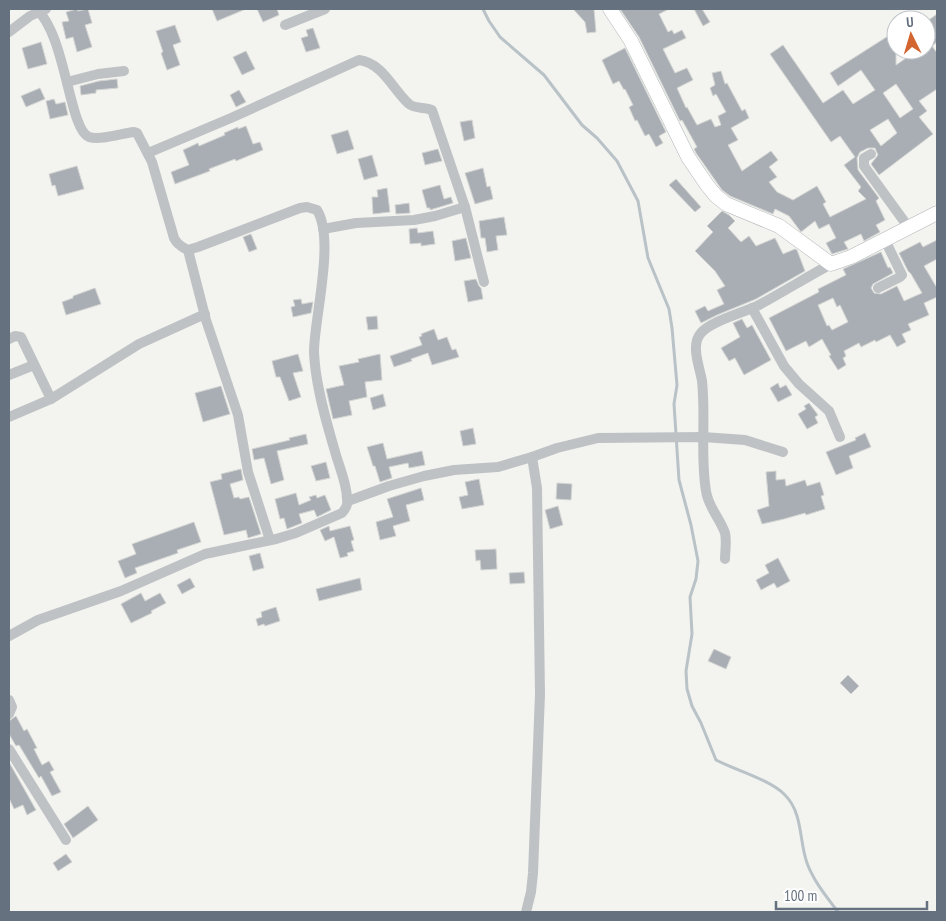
<svg xmlns="http://www.w3.org/2000/svg" width="946" height="921" font-family="'PT Sans Narrow',sans-serif">
  <style>
    .lines { fill: none; stroke-linecap: round; stroke-linejoin: round }
    .stream { stroke: #b9c2c7; stroke-width: 3 }
    .building { fill: #a8aeb3; stroke: #d4d5d3; fill-rule: evenodd }
    .secondary-casing { stroke: #b2b6ba; stroke-width: 15 }
    .street { stroke: #bfc2c5; stroke-width: 10 }
    .secondary { stroke: #fff; stroke-width: 14 }
  </style>
  <rect width="100%" height="100%" fill="#f3f4f0"/>
  <g class="lines">
    <!-- stream -->
    <path class="stream" d="M483,9L489,21L500,37L544,75L582,125L597,138L617,161L638,201L648,258L669,309L672,328L677,385L674,404L679,480L691,525L698,561L696,579L690,597L692,634L686,671L687,689L692,706L701,723L716,760C735,770 771,780 785,795C803,813 799,841 807,863C814,882 827,897 838,912"/>
  </g>
  <!-- building -->
  <g class="building">
    <polygon points="77,9 78,11 88,9 92,23 85,25 92,47 77,52 73,37 66,39 62,22 69,21 66,12"/>
    <polygon points="212,9 246,9 217,21"/>
    <polygon points="257,9 277,9 279,15 263,22"/>
    <polygon points="573,9 594,9 596,32 587,33 585,22"/>
    <path d="M620,9H669L659,14L668,32L672,30L674,34L682,30L686,38L663,49L675,73L687,68L693,80L677,88L686,108L687,107L697,125L711,119L715,127L721,125L718,116L726,112L716,94L713,96L710,88L715,85L712,73L721,71L725,84L727,83L742,111L745,109L749,118L731,128L738,140L728,145L742,171L771,151L778,160L769,167L777,177L769,182L777,192L793,200L817,186L826,202L823,204L830,217L866,199L858,191L861,187L844,165L855,157L840,136L831,142L770,54L783,45L823,103L843,90L853,104L875,90L861,70L838,86L830,73L896,31V65L918,50H926V22L937,14V42L932,46L937,53V89L919,101L927,111L919,117L933,134L879,175L871,164L878,155L875,148H868L860,152L857,158L858,170L879,198L876,201L885,220L876,225L880,232L864,241L861,234L844,242L848,249L832,254L826,243L836,238L829,224L819,229L815,221L801,232L789,216L775,209L773,214L730,196L722,190L696,153L694,149L697,147L682,120L680,121L639,37ZM896,84L913,109L900,118L883,93ZM888,119L897,133L881,146L870,130Z"/>
    <polygon points="694,9 702,9 710,22 703,26"/>
    <polygon points="175,25 181,42 173,45 180,65 167,70 161,53 163,52 156,31"/>
    <polygon points="313,28 320,48 306,52 301,38 308,36 306,30"/>
    <polygon points="41,42 47,64 28,69 22,48"/>
    <polygon points="625,48 666,132 659,136 663,143 656,147 649,134 645,136 637,120 635,121 629,107 633,105 625,89 624,90 619,81 613,84 602,60"/>
    <polygon points="246,51 255,69 242,75 233,57"/>
    <polygon points="117,79 118,88 96,90 96,93 81,95 80,86 99,81"/>
    <polygon points="40,88 45,99 26,107 21,96"/>
    <polygon points="239,90 246,102 236,107 230,95"/>
    <polygon points="54,99 56,104 65,102 68,115 50,119 46,101"/>
    <polygon points="472,120 475,138 464,141 460,122"/>
    <polygon points="246,126 253,144 260,142 263,150 236,161 235,159 209,169 210,171 175,184 171,172 189,165 183,150 198,143 199,146 225,135 224,133 238,127 238,129"/>
    <polygon points="348,130 354,149 337,154 331,135"/>
    <polygon points="438,149 442,161 425,165 422,153"/>
    <polygon points="372,155 378,176 364,180 358,159"/>
    <polygon points="77,166 84,189 58,196 55,185 52,186 49,174"/>
    <polygon points="483,168 487,187 490,186 493,199 475,204 465,173"/>
    <polygon points="676,179 701,207 695,212 669,185"/>
    <polygon points="440,185 444,199 451,197 453,203 430,210 430,208 427,208 422,190"/>
    <polygon points="387,188 390,212 373,214 372,197 378,197 377,190"/>
    <polygon points="409,203 410,213 396,214 395,205"/>
    <polygon points="722,211 729,215 735,221 728,228 741,242 749,236 756,246 775,238 783,254 795,249 797,250 805,271 756,299 717,315 701,323 695,311 705,306 708,311 724,304 717,290 725,286 715,271 695,251 713,232 707,226"/>
    <polygon points="504,217 507,235 496,236 498,250 487,252 485,238 481,238 479,221"/>
    <polygon points="417,228 418,233 433,231 435,244 421,246 421,243 410,244 409,229"/>
    <polygon points="251,234 257,249 249,252 243,237"/>
    <polygon points="466,238 471,258 455,261 452,241"/>
    <path d="M937,240V259L924,266L937,288V297L924,303L929,315L908,324L911,330L902,334L906,342L897,347L890,335L876,342L875,340L861,347L859,343L844,351L846,356L843,358L846,365L838,370L829,356L831,355L822,339L809,347L806,341L786,351L769,318L819,292L818,289L846,275L843,269L881,252L888,268L890,267L893,273L873,284L871,288L874,293L881,294L897,286L904,301L922,293L911,274L908,271L899,253L920,242L923,247ZM833,298L837,307L840,305L848,322L832,330L829,325L827,326L818,305Z"/>
    <polygon points="476,279 479,286 481,288 483,299 468,302 464,281"/>
    <polygon points="95,288 101,304 66,315 62,302 73,298 73,296"/>
    <polygon points="301,299 302,304 313,302 311,313 293,317 291,307 295,306 293,300"/>
    <polygon points="377,316 378,329 368,330 366,317"/>
    <polygon points="742,319 747,328 752,325 771,360 744,375 735,358 729,361 721,348 740,337 733,323"/>
    <polygon points="434,329 438,340 447,337 452,350 456,349 459,357 432,365 428,353 411,359 412,361 394,367 390,356 422,345 419,337 422,336 421,334"/>
    <polygon points="298,354 303,371 293,373 301,397 289,401 280,377 276,377 272,361"/>
    <polygon points="380,354 382,380 365,382 367,397 349,401 352,415 333,419 326,389 344,385 339,366 359,362 358,359"/>
    <polygon points="778,383 780,388 786,385 792,395 778,402 770,388"/>
    <polygon points="221,386 230,414 203,422 195,393"/>
    <polygon points="383,394 386,406 373,410 370,398"/>
    <polygon points="809,403 818,415 815,417 818,423 807,429 798,414 806,409 804,406"/>
    <polygon points="473,428 476,444 463,446 460,431"/>
    <polygon points="865,433 871,447 849,456 853,468 836,475 826,452 856,440 855,438"/>
    <polygon points="306,434 308,444 277,451 284,480 271,484 264,458 254,460 252,449 290,440 289,438"/>
    <polygon points="383,443 387,459 422,451 425,465 409,468 408,463 389,467 392,478 380,482 375,466 373,466 367,447"/>
    <polygon points="326,462 330,478 316,481 311,466"/>
    <polygon points="241,469 243,480 230,484 234,498 239,497 240,499 249,497 261,534 248,538 246,530 224,535 210,482 222,479 221,474"/>
    <polygon points="776,471 776,480 785,479 786,486 805,480 807,486 820,482 824,495 821,496 825,509 806,515 805,513 784,519 762,524 757,510 769,506 766,472"/>
    <polygon points="479,479 484,505 462,509 459,497 468,495 465,482"/>
    <polygon points="557,483 572,484 571,500 556,499"/>
    <polygon points="421,488 424,500 406,505 410,521 393,526 396,536 380,540 376,522 393,517 387,499"/>
    <polygon points="296,493 299,505 311,500 309,497 316,495 317,498 325,495 331,510 317,517 314,510 299,514 302,523 287,529 284,518 280,519 275,499"/>
    <polygon points="558,506 563,525 550,529 545,510"/>
    <polygon points="194,522 201,542 177,550 178,553 135,568 137,573 125,578 118,561 136,554 132,544"/>
    <polygon points="329,526 330,531 350,526 354,540 351,541 354,551 347,553 348,556 340,558 334,537 325,541 320,530"/>
    <polygon points="496,549 497,569 481,570 480,560 476,561 475,550"/>
    <polygon points="260,553 264,568 253,571 249,556"/>
    <polygon points="778,558 790,581 777,588 774,583 761,590 756,580 769,573 765,565"/>
    <polygon points="524,572 525,583 510,584 509,573"/>
    <polygon points="190,578 195,587 182,594 177,585"/>
    <polygon points="360,578 362,590 319,601 316,589"/>
    <polygon points="141,593 145,601 160,593 166,603 151,611 152,613 131,623 121,604"/>
    <polygon points="276,607 280,621 265,626 264,624 258,626 256,619 262,617 261,612"/>
    <polygon points="714,649 731,657 726,669 708,661"/>
    <polygon points="848,675 859,686 851,694 840,683"/>
    <polygon points="16,716 24,731 27,729 37,748 34,749 42,765 49,761 54,770 50,772 61,792 52,796 41,776 39,778 19,745 16,746 9,734 9,721"/>
    <polygon points="9,762 36,810 27,815 23,805 14,809 9,798"/>
    <polygon points="88,806 98,820 73,838 64,824"/>
    <polygon points="66,854 72,862 58,871 53,863"/>
  </g>
  <g class="lines">
    <defs>
      <polyline id="secondary" points="610,9 631,41 688,157 707,185 716,196 726,204 779,226 831,264 851,257 937,213"/>
    </defs>
    <!-- secondary casing -->
    <use href="#secondary" class="secondary-casing"/>
    <!-- street -->
    <g class="street">
      <polyline points="285,25 325,9"/>
      <polyline points="9,32 30,16 46,9"/>
      <polyline points="67,82 98,74 124,71"/>
      <path d="M148,153L231,118L359,60C383,63 393,90 409,104C415,109 425,107 432,110L465,207L484,282"/>
      <polyline points="871,154 864,158 864,166 909,228"/>
      <polyline points="323,229 356,223 414,220 435,216 465,207"/>
      <polyline points="188,250 206,320 238,415 248,472 270,540"/>
      <polyline points="878,288 900,277 902,275 885,240"/>
      <polyline points="752,308 784,366 799,384 829,411 840,437"/>
      <polyline points="9,339 15,336 21,337 51,399 139,344 205,314"/>
      <polyline points="9,375 34,365"/>
      <polyline points="9,417 51,399"/>
      <polyline points="532,457 557,448 598,438 703,437 745,440 783,452"/>
      <polyline points="348,501 389,486 424,476 454,470 498,467 532,457 537,488 540,694 533,873 531,892 526,912"/>
      <path d="M725,559C725,551 727,541 725,533C720,518 708,507 706,491C700,455 706,418 702,381C700,368 690,345 701,333C711,321 743,313 759,305C783,292 807,277 831,264"/>
      <path d="M9,636L38,620L121,591L205,554L276,539L296,533L342,513C346,508 348,505 347,499C347,484 340,469 336,455C328,428 320,401 316,373C315,365 314,358 314,350C315,315 335,239 317,210L307,207L300,208L198,247L188,250C181,247 177,244 174,238L152,162L137,133L134,132C123,133 100,141 89,137C69,130 66,34 36,9"/>
      <polyline points="9,700 12,707 9,714"/>
      <polyline points="9,749 66,840"/>
    </g>
    <!-- secondary -->
    <use href="#secondary" class="secondary"/>
  </g>
  <!-- border -->
  <rect width="946" height="921" fill="none" stroke="#65717e" stroke-width="20"/>
  <!-- north arrow -->
  <g transform="translate(911 35) rotate(355)"><circle r="24" fill="#ffffff" stroke="#c1c6cb"/>
  <path d="M0-4L9 19L0 12L-9 19Z" fill="#d36530"/>
  <text y="-8" font-size="14" font-weight="bold" text-anchor="middle" fill="#65717e">U</text>
  </g>
  <!-- scale -->
  <path d="M776 901v8h151v-8" fill="none" stroke="#65717e" stroke-width="2.5"/>
  <text x="784" y="901" font-size="15" fill="#65717e" stroke="#ffffff" stroke-width="4" paint-order="stroke">100 m</text>
</svg>
